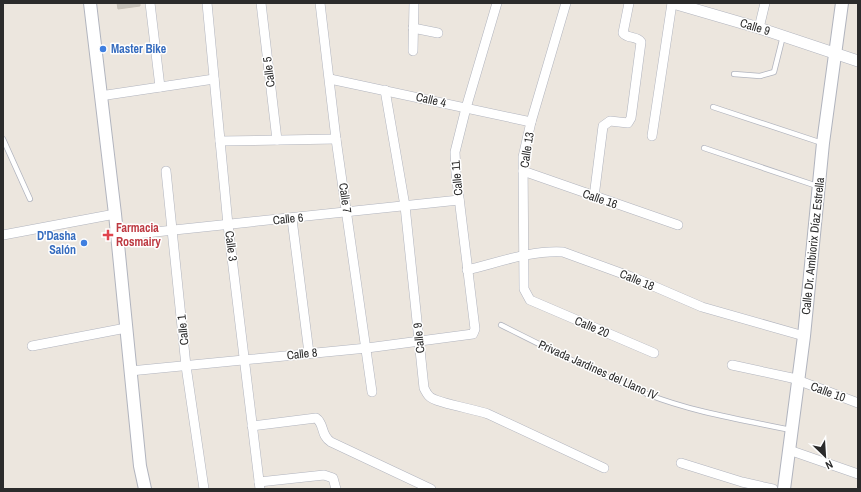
<svg xmlns="http://www.w3.org/2000/svg" width="861" height="492" font-family="'Archivo Narrow',sans-serif">
  <style>
    .building { fill: #c8c4bc; stroke: #c8c2b8 }
    .lines { fill: none; stroke-linecap: round; stroke-linejoin: round }
    .service-casing { stroke: #b1b4be; stroke-width: 6 }
    .minor-casing { stroke: #b1b4be; stroke-width: 10 }
    .tertiary-casing { stroke: #b1b4be; stroke-width: 12 }
    .secondary-casing { stroke: #b1b4be; stroke-width: 14 }
    .service { stroke: #fff; stroke-width: 4.5 }
    .minor { stroke: #fff; stroke-width: 9 }
    .tertiary { stroke: #fff; stroke-width: 11 }
    .secondary { stroke: #fff; stroke-width: 12 }
    .shop-dot { fill: #3f7fe0; stroke: #fff; stroke-width: 1.5 }
    .health-dot { fill: #e0444e; stroke: #fff; stroke-width: 1.5 }
    .labels { text-anchor: middle; dominant-baseline: central; stroke-width: 3; stroke-linejoin: round; paint-order: stroke }
    .street-label { font-size: 12px; fill: #2b2b2b; stroke: #fff }
    .shop-label { font-size: 12px; font-weight: bold; fill: #366cbe; stroke: #fff; text-anchor: start }
    .health-label { font-size: 12px; font-weight: bold; fill: #be3a42; stroke: #fff; text-anchor: start }
  </style>
  <rect width="100%" height="100%" fill="#ece6de"/>
  <!-- building -->
  <polygon class="building" points="117,3 140,3 140,6 118,9"/>
  <g class="lines">
    <defs>
      <g id="service">
        <polyline points="734,74 760,76 774,72 783,36"/>
        <polyline points="713,107 822,143"/>
        <polyline points="3,139 30,199"/>
        <polyline points="704,148 817,186"/>
        <path d="M501,325C549,349 597,374 647,394C692,412 743,420 791,430"/>
      </g>
      <g id="minor">
        <polyline points="150,3 160,87"/>
        <polyline points="207,3 228,225 260,489"/>
        <polyline points="261,3 277,140"/>
        <polyline points="320,3 336,139 372,392"/>
        <polyline points="566,3 531,122 523,157 524,289 530,300 654,353"/>
        <polyline points="413,28 438,33"/>
        <polyline points="759,28 765,3"/>
        <polyline points="413,51 414,3"/>
        <polyline points="330,79 531,122"/>
        <path d="M385,90L405,206L424,388C425,390 427,394 429,396C435,403 475,409 488,414L604,468"/>
        <polyline points="100,96 214,79"/>
        <polyline points="652,136 672,3"/>
        <polyline points="220,141 336,139"/>
        <polyline points="166,171 186,366 204,489"/>
        <polyline points="523,171 678,225"/>
        <path d="M594,197L603,126L610,121L628,123L631,118L641,42C637,36 628,39 623,33L629,3"/>
        <polyline points="292,219 309,353"/>
        <polyline points="3,235 115,214"/>
        <polyline points="117,236 459,200"/>
        <path d="M467,270C497,263 531,250 563,252L637,279L702,307L804,336"/>
        <polyline points="32,346 126,328"/>
        <polyline points="732,365 792,378 858,403"/>
        <polyline points="130,371 367,348 473,334 475,329 456,173 455,152 466,108 497,3"/>
        <path d="M252,426L316,418C325,424 320,435 331,442L431,489"/>
        <polyline points="789,450 858,474"/>
        <polyline points="681,463 742,482 773,489"/>
        <polyline points="259,482 324,475 333,478 336,489"/>
      </g>
      <polyline id="tertiary" points="673,3 759,28 858,61"/>
      <g id="secondary">
        <polyline points="90,3 115,214 140,466 145,489"/>
        <polyline points="784,489 804,336 823,143 842,3"/>
      </g>
    </defs>
    <!-- service casing -->
    <use href="#service" class="service-casing"/>
    <!-- minor casing -->
    <use href="#minor" class="minor-casing"/>
    <!-- tertiary casing -->
    <use href="#tertiary" class="tertiary-casing"/>
    <!-- secondary casing -->
    <use href="#secondary" class="secondary-casing"/>
    <!-- service -->
    <use href="#service" class="service"/>
    <!-- minor -->
    <use href="#minor" class="minor"/>
    <!-- tertiary -->
    <use href="#tertiary" class="tertiary"/>
    <!-- secondary -->
    <use href="#secondary" class="secondary"/>
  </g>
  <!-- markers -->
  <g class="shop-dot">
    <circle cx="103" cy="49" r="4"/>
    <circle cx="84" cy="243" r="4"/>
  </g>
  <path class="health-dot" d="M106 229h4v4h4v4h-4v4h-4v-4h-4v-4h4z"/>
  <g class="labels">
    <!-- street labels -->
    <g class="street-label">
      <text transform="translate(755 27) rotate(17)">Calle 9</text>
      <text transform="translate(269 72) rotate(-97)">Calle 5</text>
      <text transform="translate(431 100) rotate(13)">Calle 4</text>
      <text transform="translate(527 150) rotate(-81)">Calle 13</text>
      <text transform="translate(457 178) rotate(-95)">Calle 11</text>
      <text transform="translate(345 198) rotate(82)">Calle 7</text>
      <text transform="translate(600 199) rotate(19)">Calle 16</text>
      <text transform="translate(288 219) rotate(-6)">Calle 6</text>
      <text transform="translate(231 246) rotate(83)">Calle 3</text>
      <text transform="translate(813 246) rotate(-84)">Calle Dr. Ambiorix Díaz Estrella</text>
      <text transform="translate(637 280) rotate(23)">Calle 18</text>
      <text transform="translate(592 327) rotate(23)">Calle 20</text>
      <text transform="translate(183 330) rotate(-96)">Calle 1</text>
      <text transform="translate(419 338) rotate(-96)">Calle 9</text>
      <text transform="translate(302 354) rotate(-6)">Calle 8</text>
      <text transform="translate(598 370) rotate(24)">Privada Jardines del Llano IV</text>
      <text transform="translate(828 392) rotate(20)">Calle 10</text>
    </g>
    <!-- shop labels -->
    <g class="shop-label">
      <text x="111" y="49">Master Bike</text>
      <text x="76" y="236" text-anchor="end">D'Dasha<tspan x="76" dy="14">Salón</tspan></text>
    </g>
    <!-- health labels -->
    <g class="health-label">
      <text x="116" y="228">Farmacia<tspan x="116" dy="14">Rosmairy</tspan></text>
    </g>
  </g>
  <!-- border -->
  <rect width="861" height="492" fill="none" stroke="#2b2b2b" stroke-width="8"/>
  <!-- north arrow -->
  <g transform="translate(825 456) rotate(155)" stroke="#ffffff" stroke-width="3" paint-order="stroke">
  <path d="M0-3L7 15L0 10L-7 15Z" fill="#2b2b2b"/>
  <text y="-6" font-size="11" font-weight="bold" text-anchor="middle" fill="#2b2b2b">N</text>
  </g>
</svg>
